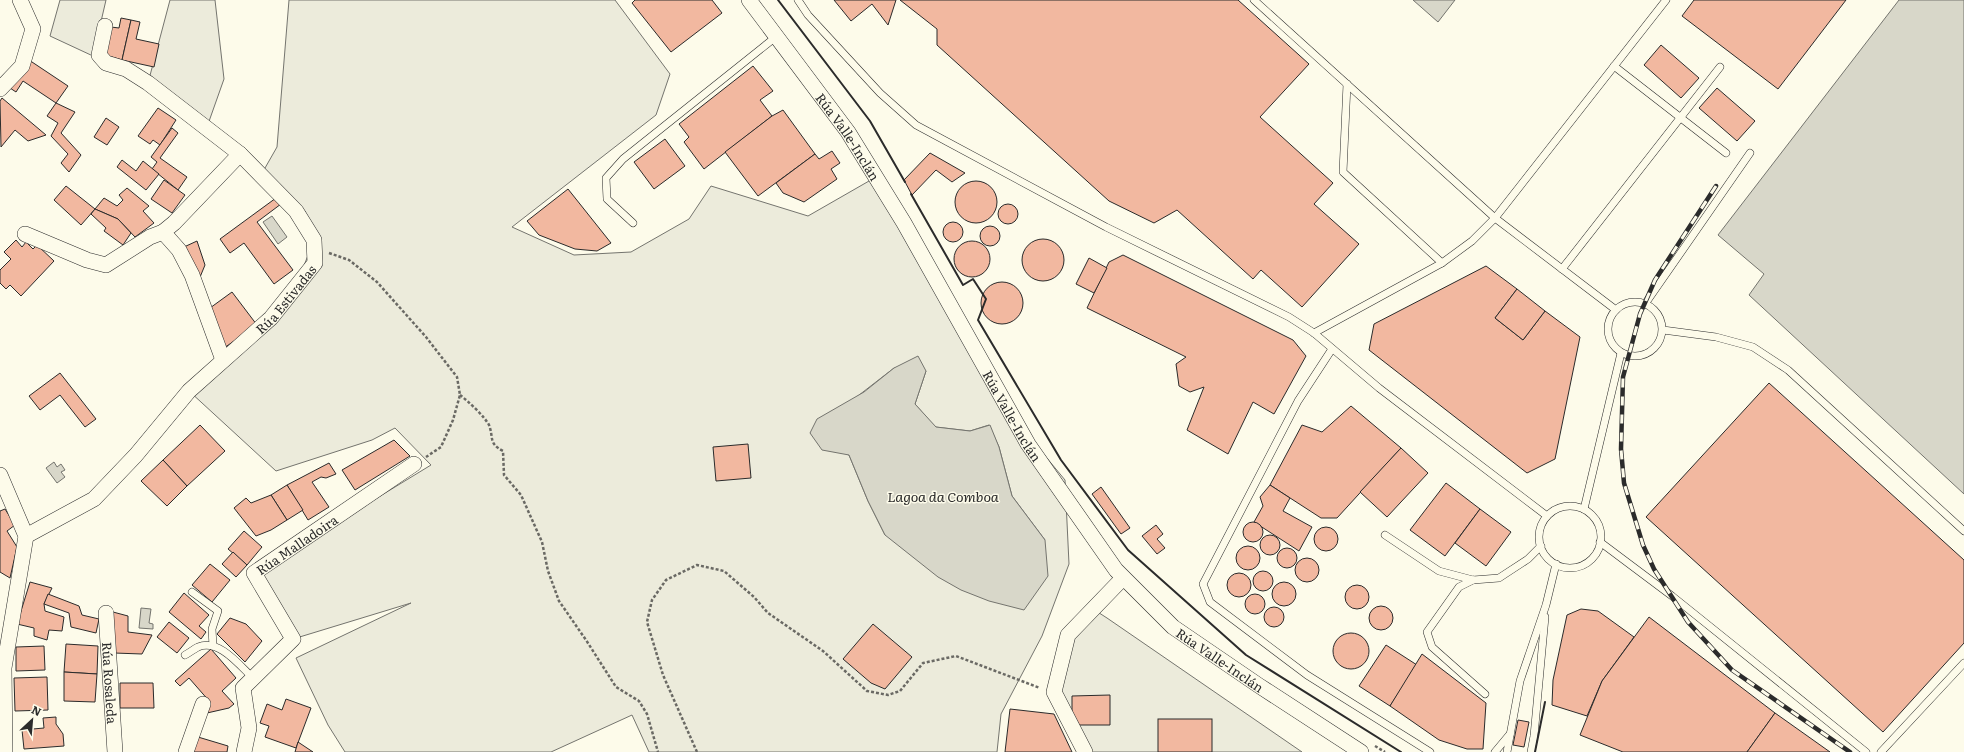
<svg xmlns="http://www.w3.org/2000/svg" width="1964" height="752" font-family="Literata,serif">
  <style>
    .green { fill: #ecebdb; stroke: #74746e; fill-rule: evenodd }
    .water { fill: #d8d7c9; stroke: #74746e }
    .building { fill: #f2b8a0; stroke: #2b2b2b }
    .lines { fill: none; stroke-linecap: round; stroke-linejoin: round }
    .service-casing { stroke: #2b2b2b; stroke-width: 8 }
    .minor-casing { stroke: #2b2b2b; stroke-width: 16 }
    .path { stroke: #6a6964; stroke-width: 2.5; stroke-dasharray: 3 2; stroke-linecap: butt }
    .service { stroke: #fdfbea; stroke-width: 7 }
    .minor { stroke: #fdfbea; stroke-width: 15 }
    .rail-casing { stroke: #2b2b2b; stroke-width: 4.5 }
    .rail { stroke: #fdfbea; stroke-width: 3; stroke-dasharray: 9; stroke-linecap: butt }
    .wall { stroke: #2b2b2b; stroke-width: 2 }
    .labels { text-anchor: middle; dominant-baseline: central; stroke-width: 3; stroke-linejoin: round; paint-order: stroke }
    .street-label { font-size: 13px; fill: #2b2b2b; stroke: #fdfbea }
    .water-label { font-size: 14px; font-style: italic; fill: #2b2b2b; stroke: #fdfbea }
  </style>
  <rect width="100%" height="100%" fill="#fdfbea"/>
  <!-- green -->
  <g class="green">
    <polygon points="60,0 106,0 93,56 50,36"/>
    <polygon points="170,0 215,0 224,79 207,127 148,83"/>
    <path d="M289,0H615L670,74L656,115L512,227L574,255L631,252L689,219L711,186L808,216L876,177L1013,417L1065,480L1069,564L1042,636L1001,714L997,752H649L632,715L551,752H345L328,725L296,658L411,603L293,639L254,573L431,465L395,428L372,440L276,471L189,391L296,286L314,240L296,211L306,212L261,175L277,147ZM894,368L926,371L915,404L935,427L970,431L989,425L999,447L1012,496L1045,540L885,535L868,501L849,455L810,433Z"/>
    <polygon points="1093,609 1107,618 1302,752 1086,752 1054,692 1068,635"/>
  </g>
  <!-- water -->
  <g class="water">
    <polygon points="1413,0 1455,0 1438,22"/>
    <polygon points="1899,0 1964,0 1964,494 1749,295 1764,274 1718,235"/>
    <polygon points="272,216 287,237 278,244 263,222"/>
    <polygon points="918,356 926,371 915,404 936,427 970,431 990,425 999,447 1012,496 1045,540 1048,576 1024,610 989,601 961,590 938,577 885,535 868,501 849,455 822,450 810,433 817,419 864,392 894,368"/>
    <polygon points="54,462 57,467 61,464 65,470 61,472 65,477 57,483 46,468"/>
    <polygon points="141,608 151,609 149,623 153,624 153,629 139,628"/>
  </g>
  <!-- building -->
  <g class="building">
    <polygon points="635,0 712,0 722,13 671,52 632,3"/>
    <polygon points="834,0 896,0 888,25 872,4 851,21"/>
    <polygon points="900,0 1238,0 1309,64 1260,117 1333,183 1314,204 1359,244 1302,307 1261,270 1253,279 1177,210 1154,223 1109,201 937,45 937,29"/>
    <polygon points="1694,0 1846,0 1778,89 1682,16"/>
    <polygon points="121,18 131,20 122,60 105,55 111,27 119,28"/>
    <polygon points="131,20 140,22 136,39 159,44 154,67 122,60"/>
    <polygon points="1661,45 1699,78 1681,98 1644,65"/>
    <polygon points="29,60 68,86 56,103 23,81 16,92 10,88"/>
    <polygon points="753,66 773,91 760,100 772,116 704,169 684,142 689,137 679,124"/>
    <polygon points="1717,88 1755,121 1737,141 1699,108"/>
    <polygon points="2,98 46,135 28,141 15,130 1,147 0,101"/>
    <polygon points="56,103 75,112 61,133 81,155 69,172 61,163 68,154 51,136 58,123 47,116"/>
    <polygon points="158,108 176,120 160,145 153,140 150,144 138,136"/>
    <polygon points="783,110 815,154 758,196 725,152 772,116"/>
    <polygon points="106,118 119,127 107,145 94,137"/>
    <polygon points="172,128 178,133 160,158 187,177 178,190 152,169 157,162 151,157"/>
    <polygon points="665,139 685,166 654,189 634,162"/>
    <polygon points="832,151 840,163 831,169 837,179 804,202 783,193 776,183 815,154 819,159"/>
    <polygon points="930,153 965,173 952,182 936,170 912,195 904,180"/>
    <polygon points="122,160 136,171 143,161 159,174 146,190 117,167"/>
    <polygon points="164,180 185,195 172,213 151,199"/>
    <circle cx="976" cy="202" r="21"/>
    <polygon points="66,186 95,209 81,225 54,200"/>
    <polygon points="127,188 149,206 143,211 154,223 135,237 118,219 95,209 104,198 117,206 123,200 119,195"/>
    <polygon points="568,189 611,243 597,251 575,249 539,235 527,221"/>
    <polygon points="276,198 281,204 257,222 293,270 274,284 244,243 230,253 220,239"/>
    <circle cx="1008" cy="214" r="10"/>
    <polygon points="95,209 118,219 131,233 123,245 104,231 106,228 91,214"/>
    <circle cx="953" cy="232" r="10"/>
    <circle cx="990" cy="236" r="10"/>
    <circle cx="1043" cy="260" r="21"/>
    <polygon points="16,240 22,247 26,242 33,249 37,245 54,261 21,296 10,285 6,289 0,283 0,270 11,259 4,252"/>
    <polygon points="197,241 205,265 198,282 184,247"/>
    <circle cx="972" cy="259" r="18"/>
    <polygon points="1123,255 1293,340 1306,356 1274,414 1253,402 1228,454 1187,430 1204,387 1190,392 1179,386 1176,364 1186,357 1087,308 1109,262"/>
    <polygon points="1089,258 1107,268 1094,293 1076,284"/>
    <polygon points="1486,266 1517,289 1495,318 1523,340 1545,311 1580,337 1555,459 1527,473 1369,350 1374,324"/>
    <circle cx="1002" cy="303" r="21"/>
    <polygon points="1517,289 1545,311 1523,340 1495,318"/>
    <polygon points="232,292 257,325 224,348 210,308"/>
    <polygon points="60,373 96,419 85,427 60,395 40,410 29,396"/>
    <polygon points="1769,383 1964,560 1964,643 1883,732 1646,517"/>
    <polygon points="1351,406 1401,448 1337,518 1321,518 1270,485 1302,425 1322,432"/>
    <polygon points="200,425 225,451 187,486 163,460"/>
    <polygon points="394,440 410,456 355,490 342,470"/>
    <polygon points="748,444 751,478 716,481 713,447"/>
    <polygon points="1401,448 1428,473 1387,517 1360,492"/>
    <polygon points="163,460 187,486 167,506 141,481"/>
    <polygon points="329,463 336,474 326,478 321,477 312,482 329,507 308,520 287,485"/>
    <polygon points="1446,483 1480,509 1445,556 1410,530"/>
    <polygon points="287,485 303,510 287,520 271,495"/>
    <polygon points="1270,485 1290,498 1283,511 1312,527 1299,551 1254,522 1263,506 1260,497"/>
    <polygon points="1101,487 1130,528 1121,534 1092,494"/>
    <polygon points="271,495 287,520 271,530 256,536 234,508 246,498 251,503"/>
    <polygon points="5,509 15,525 7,531 17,547 10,578 0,572 0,511"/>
    <polygon points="1480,509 1511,532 1486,566 1455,543"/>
    <circle cx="1253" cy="532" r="10"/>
    <polygon points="1156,525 1163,534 1157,539 1165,548 1157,554 1142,536"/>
    <circle cx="1326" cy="539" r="12"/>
    <polygon points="244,531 262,547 247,565 228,549"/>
    <circle cx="1270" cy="545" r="10"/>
    <circle cx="1248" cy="558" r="12"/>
    <circle cx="1287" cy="558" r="10"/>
    <polygon points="233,552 247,565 236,577 222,564"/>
    <circle cx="1307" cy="570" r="12"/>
    <polygon points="210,564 230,580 212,602 192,585"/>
    <circle cx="1263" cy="581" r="10"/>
    <circle cx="1239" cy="585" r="12"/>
    <circle cx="1284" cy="594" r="12"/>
    <polygon points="30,582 52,588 44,604 45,611 64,617 62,631 49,630 47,640 34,636 34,628 17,624"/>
    <circle cx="1357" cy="597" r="12"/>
    <polygon points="184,593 209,615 199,626 206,632 201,639 169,612"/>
    <circle cx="1255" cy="604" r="10"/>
    <polygon points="48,594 79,606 82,615 99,619 96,633 71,627 69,613 44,604"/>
    <circle cx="1381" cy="618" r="12"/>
    <circle cx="1274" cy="617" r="10"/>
    <polygon points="1581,609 1598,611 1634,637 1602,681 1587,716 1552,705 1553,680 1567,615"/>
    <polygon points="113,612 128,616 128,632 152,635 142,654 114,653"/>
    <polygon points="1649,617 1775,713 1747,752 1623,752 1580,735 1602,681"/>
    <polygon points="230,618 246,624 262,641 245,662 217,634"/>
    <polygon points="169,622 189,638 177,653 157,637"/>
    <polygon points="873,624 912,657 885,689 871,683 843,659"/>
    <circle cx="1351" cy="651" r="18"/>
    <polygon points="66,644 98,646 97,674 64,672"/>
    <polygon points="1386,645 1417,665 1390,706 1359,686"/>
    <polygon points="44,646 45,670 16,671 16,647"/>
    <polygon points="211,649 236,678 222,691 234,704 229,708 207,713 210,702 189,678 180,686 175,681"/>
    <polygon points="1422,654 1486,703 1483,749 1467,749 1439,740 1390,706"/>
    <polygon points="64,672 97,674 95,702 64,701"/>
    <polygon points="47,677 48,710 15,711 14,678"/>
    <polygon points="120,683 153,683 154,708 120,708"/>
    <polygon points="1110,695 1110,725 1078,725 1072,715 1072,696"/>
    <polygon points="286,699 311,708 296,748 265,737 269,726 260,723 267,704 282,710"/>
    <polygon points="1010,709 1054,714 1072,752 1005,752"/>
    <polygon points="1775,713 1830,752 1747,752"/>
    <polygon points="56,717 56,724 63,734 64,746 24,749 22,730 44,728 43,718"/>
    <rect x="1158" y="719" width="54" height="33"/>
    <polygon points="1518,720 1529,722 1524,747 1513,745"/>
    <polygon points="198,737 228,746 227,752 193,752"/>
    <polygon points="298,742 313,752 295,752"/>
  </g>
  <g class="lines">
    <defs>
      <g id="service">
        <polyline points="798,0 808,15 880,93 916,125 1106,227 1289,317 1314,333 1379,388 1547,516"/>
        <polyline points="1254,0 1495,218 1616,310"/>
        <polyline points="1614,66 1726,153"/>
        <polyline points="1347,84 1343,172 1442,263"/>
        <polyline points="633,223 607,199 606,178 623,159 777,36"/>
        <polyline points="1562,269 1720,67"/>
        <circle cx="1635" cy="329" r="27"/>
        <polyline points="1645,304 1750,153"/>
        <polyline points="1663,330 1716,337 1753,347 1788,370 1964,531"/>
        <polyline points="1314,333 1442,263 1472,241 1495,218 1666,0"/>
        <polyline points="1332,349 1298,401 1203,584 1210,602 1307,675 1430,752"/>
        <circle cx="1570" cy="537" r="31"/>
        <polyline points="1584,509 1621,353"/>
        <polyline points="1385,535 1439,571 1473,580 1499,578 1528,559 1541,546"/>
        <polyline points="1600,542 1672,596 1866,752"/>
        <polyline points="1473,580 1459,587 1427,632 1432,647 1485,694"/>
        <polyline points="192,592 218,611 212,629 213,646"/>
        <path d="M185,655C189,653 194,649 198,647C219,638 240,666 253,678"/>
        <polyline points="1495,752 1510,734"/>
        <polyline points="1507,752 1520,681 1546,605 1556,564"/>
        <polyline points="1531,752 1534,736 1545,617"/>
        <polyline points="1881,752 1964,663"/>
      </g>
      <g id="minor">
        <path id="s1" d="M749,0L848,132L904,223L1028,444L1116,570L1173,627L1258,685L1361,752"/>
        <polyline points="0,89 22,66 33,29 20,0"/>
        <polyline points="25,234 87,260 106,265 150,237 163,232"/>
        <polyline points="223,360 192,275 179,250 163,232 174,223 240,154"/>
        <polyline points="0,475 26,536 4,668 5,752"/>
        <path id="s2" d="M26,536L94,499L136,455L189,391L271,318L315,263L314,240L296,211L240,154L148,83L126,69L106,63L99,55L105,26"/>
        <path id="s3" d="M106,613L115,752"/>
        <polyline points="186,752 203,704"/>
        <path id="s4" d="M244,752L249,728L243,688L293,639L254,573L414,464"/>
        <polyline points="1085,752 1054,692 1068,635 1123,578"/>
      </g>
    </defs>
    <!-- service casing -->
    <use href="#service" class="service-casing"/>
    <!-- minor casing -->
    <use href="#minor" class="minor-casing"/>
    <!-- path -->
    <g class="path">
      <polyline points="329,253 349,260 377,282 426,337 457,377 460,395 453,420 441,447 426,457"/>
      <path d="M460,395C468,401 485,417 489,425C494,438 488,443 503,451L504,475L521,495L542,542L548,571L559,601L586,640L616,687L639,701L647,714L658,752"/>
      <polyline points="1375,746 1385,752"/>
      <polyline points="697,752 663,675 647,622 652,600 666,580 697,565 724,571 754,597 768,613 823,651 867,691 888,695 900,691 923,663 956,656 1040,688"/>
    </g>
    <!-- service -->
    <use href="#service" class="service"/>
    <!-- minor -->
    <use href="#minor" class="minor"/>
    <defs>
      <polyline id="rail" points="1716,186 1655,280 1640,314 1623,377 1621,449 1624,483 1643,545 1654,569 1688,622 1732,670 1850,752"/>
    </defs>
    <!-- rail casing -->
    <use href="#rail" class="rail-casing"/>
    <!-- rail -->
    <use href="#rail" class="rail"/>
    <!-- wall -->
    <g class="wall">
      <polyline points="778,0 870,121 905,182"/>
      <polyline points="911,194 963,285 973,279 986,299 978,320 1061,460 1128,550 1246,655 1401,752"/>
      <polyline points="1535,752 1545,702"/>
    </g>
  </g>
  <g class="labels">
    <!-- street labels -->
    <g class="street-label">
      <text stroke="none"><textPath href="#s1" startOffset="169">Rúa Valle-Inclán</textPath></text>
      <text stroke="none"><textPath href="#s2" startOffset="355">Rúa Estivadas</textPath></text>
      <text stroke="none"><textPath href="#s1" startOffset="493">Rúa Valle-Inclán</textPath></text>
      <text stroke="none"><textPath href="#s4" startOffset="263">Rúa Malladoira</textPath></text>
      <text stroke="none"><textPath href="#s1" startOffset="817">Rúa Valle-Inclán</textPath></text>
      <text stroke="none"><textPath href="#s3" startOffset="70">Rúa Rosaleda</textPath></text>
    </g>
    <!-- water labels -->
    <g class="water-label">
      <text x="943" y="496">Lagoa da Comboa</text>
    </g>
  </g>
  <!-- north arrow -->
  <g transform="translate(32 720) rotate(26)" stroke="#fdfbea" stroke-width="3" paint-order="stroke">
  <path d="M0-3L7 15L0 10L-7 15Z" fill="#2b2b2b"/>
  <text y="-6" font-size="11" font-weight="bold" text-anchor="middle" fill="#2b2b2b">N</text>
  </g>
</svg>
